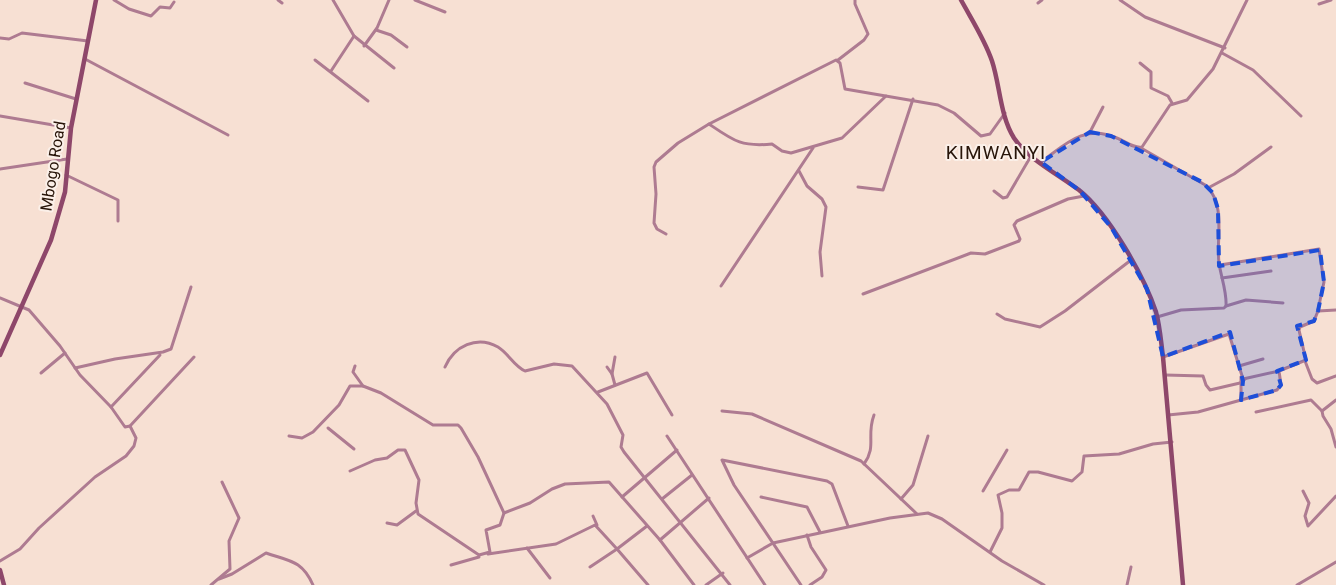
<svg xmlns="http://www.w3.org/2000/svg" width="1336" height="585" font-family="Roboto,sans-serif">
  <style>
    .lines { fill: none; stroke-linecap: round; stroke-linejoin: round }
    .street { stroke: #ae7b91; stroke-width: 3 }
    .secondary { stroke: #8e476a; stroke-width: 4.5 }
    .marked { fill: #1d4ed8; fill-opacity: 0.2; stroke: #1d4ed8; stroke-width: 4; stroke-dasharray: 10 6; stroke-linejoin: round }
    .labels { text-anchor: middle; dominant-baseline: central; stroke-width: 4; stroke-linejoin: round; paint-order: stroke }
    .street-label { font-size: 16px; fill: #281509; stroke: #fbf0e9 }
    .quarter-label { font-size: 19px; letter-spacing: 1px; fill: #281509; stroke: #fbf0e9 }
  </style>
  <rect width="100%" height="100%" fill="#f7e0d3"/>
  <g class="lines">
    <!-- street -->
    <g class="street">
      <polyline points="114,0 129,9 151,16 160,7 170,8 174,2"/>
      <polyline points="278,0 282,3"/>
      <polyline points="333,0 354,36 394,68"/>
      <polyline points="415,0 445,12"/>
      <polyline points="1120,0 1145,17 1225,48"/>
      <polyline points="1038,3 1042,0"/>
      <polyline points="1319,4 1331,0"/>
      <polyline points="376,30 391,35 407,47"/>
      <polyline points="0,38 9,39 22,33 88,41"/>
      <polyline points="364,46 377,28 389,0"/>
      <polyline points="1222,53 1253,70 1301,116"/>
      <polyline points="85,59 228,135"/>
      <polyline points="315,60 368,101"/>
      <polyline points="838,60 864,40 868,34 855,4 855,0"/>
      <polyline points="1140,63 1151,72 1151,88 1168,96 1172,103"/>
      <polyline points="331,71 354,36"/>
      <polyline points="25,83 76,99"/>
      <polyline points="0,116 71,128"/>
      <path d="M709,124C734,141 741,147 772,144L782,151L791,153L842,138L886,96"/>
      <polyline points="1090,132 1103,107"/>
      <path d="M1141,148L1207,186C1226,207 1216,237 1219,263C1221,277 1227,292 1226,306L1224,308L1181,310L1157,317"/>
      <path d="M1041,162C1066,144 1084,124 1117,138C1125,141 1134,149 1142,147L1170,105L1187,100L1213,69L1247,0"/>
      <polyline points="0,169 67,159"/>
      <polyline points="799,171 807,186 822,199 826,207 820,252 822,276"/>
      <polyline points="66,175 118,200 118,221"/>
      <polyline points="858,187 883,190 913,99"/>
      <polyline points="1208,188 1234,174 1271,147"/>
      <polyline points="994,191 1003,198 1007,197 1031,156"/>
      <polyline points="666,234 657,229 654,223 656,194 654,167 656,162 678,143 709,124 836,60 840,63 845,89 938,105 954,113 981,136 990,134 1005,113"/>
      <polyline points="1220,265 1319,249 1324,282 1318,310"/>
      <polyline points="1222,278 1271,271"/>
      <polyline points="721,286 813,148"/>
      <polyline points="863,294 971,253 985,254 1019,241 1020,239 1014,225 1017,221 1068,199 1084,196"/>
      <polyline points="0,298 29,310 60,346 80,375 111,407 125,427 130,426 194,357"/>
      <polyline points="1226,306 1246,300 1283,303"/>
      <polyline points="997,314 1005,319 1040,327 1065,311 1131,260"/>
      <polyline points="1163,357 1229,334 1243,379 1279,371"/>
      <polyline points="1305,361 1312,379 1317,383 1336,376"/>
      <polyline points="1239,366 1263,359"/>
      <path d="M445,367C454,346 477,335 498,347C508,353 514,366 525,371L554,364L572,366L607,404L623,435L621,447L624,452L730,585"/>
      <polyline points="607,367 612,374 615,385"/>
      <polyline points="75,368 115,359 163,352 171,349 191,287"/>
      <polyline points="41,373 65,353"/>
      <polyline points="612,374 615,357"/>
      <polyline points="1165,375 1203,376 1206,385 1210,390 1240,383 1245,379"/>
      <polyline points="598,392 647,373 672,415"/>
      <polyline points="1241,400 1241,377"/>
      <polyline points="1336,400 1322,411 1323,416 1331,429 1336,447"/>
      <polyline points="111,407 160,355"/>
      <polyline points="722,411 752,414 861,461 917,514"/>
      <polyline points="1256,412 1311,400 1322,411"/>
      <polyline points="1168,415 1198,412 1277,390 1281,385 1279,371 1306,360 1299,330 1300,327 1314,321 1318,311 1336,310"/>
      <polyline points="328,428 354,449"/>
      <polyline points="289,436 302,438 313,432 339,405 350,386 363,386"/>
      <polyline points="667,436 765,585"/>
      <path d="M864,464C877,446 866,436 874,415"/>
      <polyline points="350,471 375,460 387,458 398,450 405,450 419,480 416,503 418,514 479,555 490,552 486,530 500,525 504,513 478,457 461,428 458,425 433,425 381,393 363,386 353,372 355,366"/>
      <polyline points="983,491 1007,450"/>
      <polyline points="1303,491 1309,503 1305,516 1308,526 1336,496"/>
      <polyline points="622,497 677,450"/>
      <polyline points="761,497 807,507 820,532"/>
      <polyline points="662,499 692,475"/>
      <polyline points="901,499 913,485 928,436"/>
      <polyline points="504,513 530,503 552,489 565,484 609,482 660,540 694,585"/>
      <polyline points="593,516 597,525"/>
      <polyline points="387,523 397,525 416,511"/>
      <polyline points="807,535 811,547 826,570 822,577 810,585"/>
      <polyline points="660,540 709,498"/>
      <polyline points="527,548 550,578"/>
      <polyline points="990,552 1002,528 1002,513 998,495 1009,490 1019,490 1029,472 1038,472 1072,481 1082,472 1084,456 1119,454 1153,444 1172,442"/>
      <polyline points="488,554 556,544 595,525 617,549 647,526"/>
      <polyline points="747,558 773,543 890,518 928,513 942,519 1002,561 1044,585"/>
      <polyline points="0,561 20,549 39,528 95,477 126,456 134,446 136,438 130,426"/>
      <polyline points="451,565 479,557"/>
      <polyline points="590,567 617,549 648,585"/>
      <path d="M219,579L232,574L266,553C289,561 302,560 313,585"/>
      <polyline points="211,585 230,569 229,541 239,518 222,482"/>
      <polyline points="706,585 723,573"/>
      <polyline points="801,585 734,485 722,460 827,481 832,484 848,526"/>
      <polyline points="1127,585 1131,567"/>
      <polyline points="1297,585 1336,562"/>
    </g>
    <!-- secondary -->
    <g class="secondary">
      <path d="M961,0C972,20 985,40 992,61C1000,85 1000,116 1014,138C1029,160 1058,174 1079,190C1109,214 1144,276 1156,312C1160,326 1161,342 1163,357L1183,585"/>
      <polyline points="0,355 51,240 65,192 71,128 96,0"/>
      <polyline points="0,570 4,585"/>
    </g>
  </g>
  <!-- marked area -->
  <path class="marked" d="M1090,132L1111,136L1202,182L1213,193L1218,209L1219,266L1320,250L1324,282L1318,311L1314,321L1297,326L1306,360L1277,371L1281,385L1277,390L1241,400L1243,381L1230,332L1163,357L1147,289L1111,227L1080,191L1041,162Z"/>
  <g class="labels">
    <!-- street labels -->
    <g class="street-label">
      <text transform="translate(53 166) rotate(-81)">Mbogo Road</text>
    </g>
    <!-- quarter labels -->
    <g class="quarter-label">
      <text x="996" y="152">KIMWANYI</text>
    </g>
  </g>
</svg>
